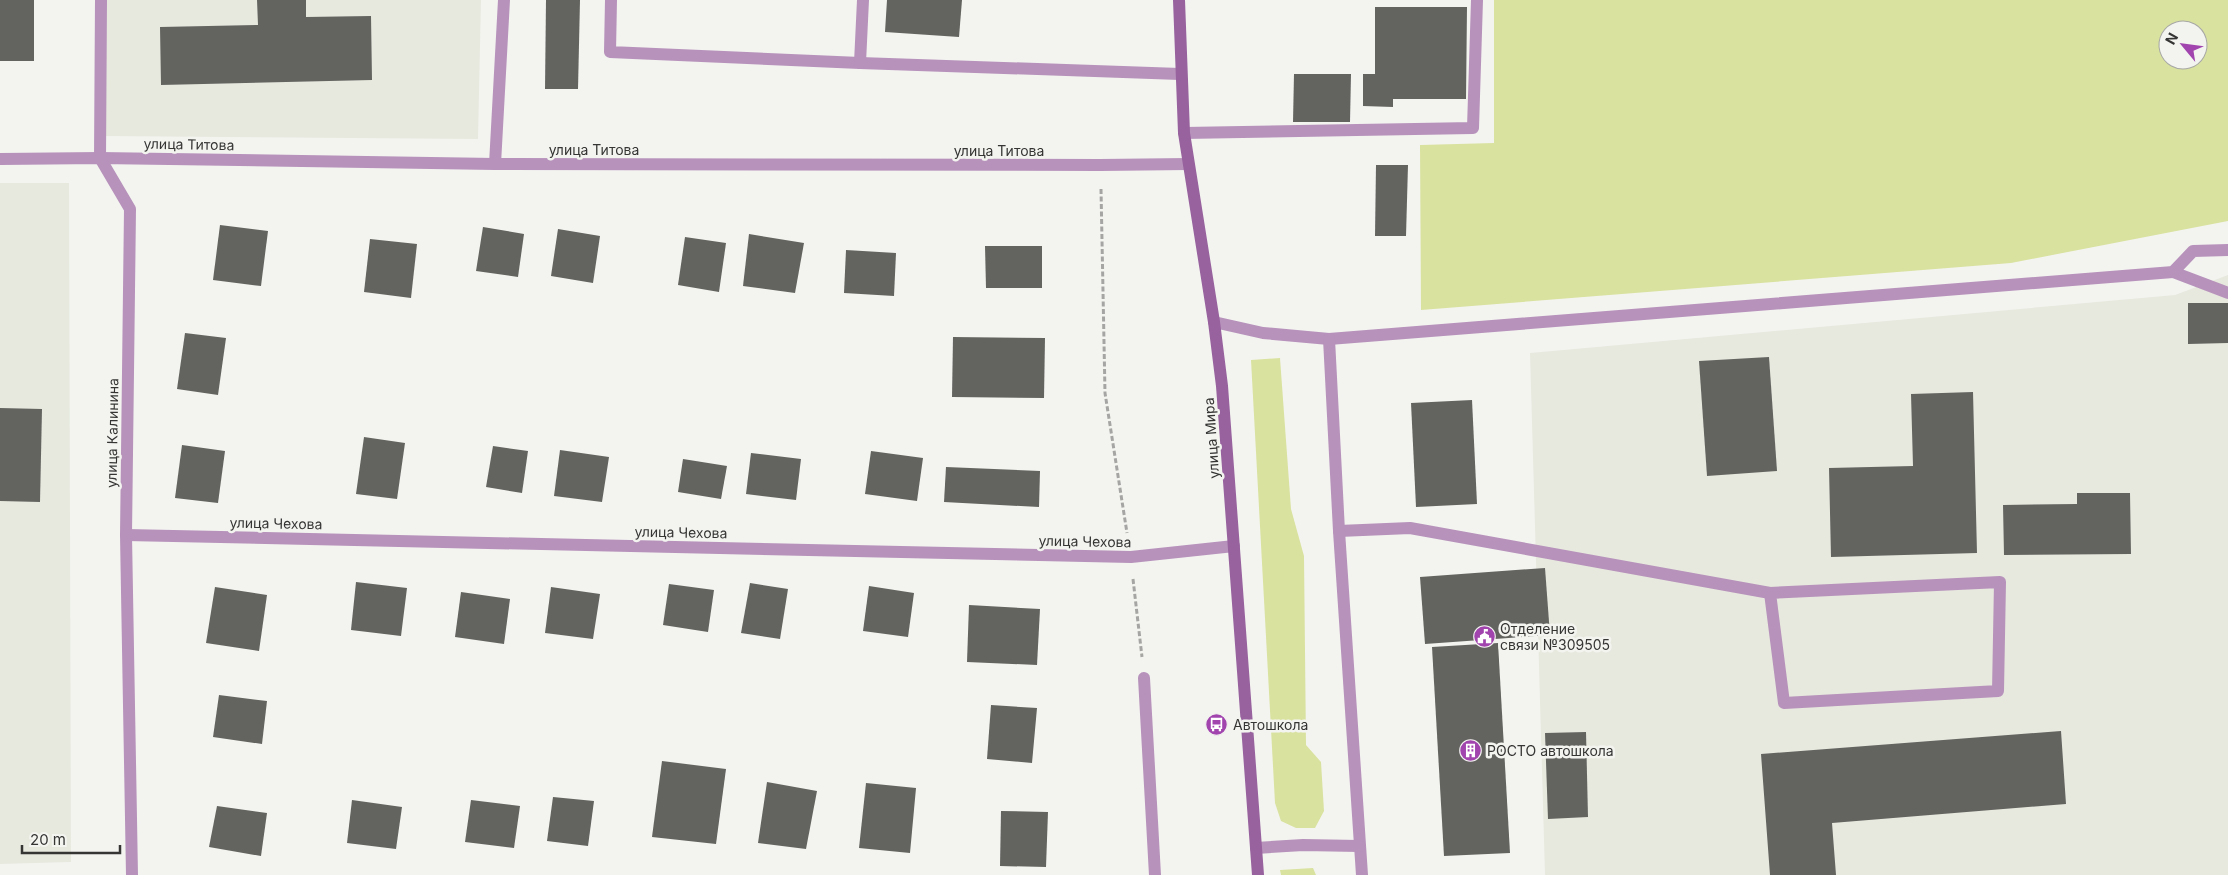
<svg xmlns="http://www.w3.org/2000/svg" width="2228" height="875" font-family="Inter,sans-serif">
  <style>
    .built { fill: #e7e9de }
    .green { fill: #dae29f; fill-rule: evenodd }
    .building { fill: #636360 }
    .lines { fill: none; stroke-linecap: round; stroke-linejoin: round }
    .path { stroke: #a5a6a3; stroke-width: 3; stroke-dasharray: 5 2.5; stroke-linecap: butt }
    .lane { stroke: #b792bb; stroke-width: 12 }
    .street { stroke: #b792bb; stroke-width: 12 }
    .secondary { stroke: #97629e; stroke-width: 12 }
    .labels { text-anchor: middle; dominant-baseline: central; stroke-width: 5; stroke-linejoin: round; paint-order: stroke }
    .street-label { font-size: 14px; fill: #353634; stroke: #f3f4f0 }
    .poi-label { font-size: 14px; fill: #353634; stroke: #f3f4f0; text-anchor: start }
  </style>
  <rect width="100%" height="100%" fill="#f3f4f0"/>
  <!-- built -->
  <g class="built">
    <polygon points="103,0 481,0 478,139 102,136"/>
    <polygon points="0,183 69,183 71,862 0,864"/>
    <polygon points="2228,275 2228,875 1545,875 1530,353 2175,295"/>
  </g>
  <!-- green -->
  <g class="green">
    <path d="M1494,0H2228V221L2011,263L1421,310L1420,145L1494,143ZM2168,30H2198V60H2168Z"/>
    <polygon points="1280,358 1291,509 1304,556 1306,745 1321,762 1324,811 1315,828 1296,828 1281,821 1275,803 1251,360"/>
    <polygon points="1313,868 1316,875 1281,875 1280,870"/>
  </g>
  <!-- building -->
  <g class="building">
    <rect x="0" y="0" width="34" height="61"/>
    <polygon points="257,0 306,0 306,17 371,16 372,80 161,85 160,27 258,25"/>
    <polygon points="546,0 580,0 578,89 545,89"/>
    <polygon points="887,0 962,0 959,37 885,32"/>
    <polygon points="1375,7 1467,7 1466,99 1393,99 1393,107 1363,106 1363,74 1375,74"/>
    <polygon points="1294,74 1351,74 1350,122 1293,122"/>
    <polygon points="1376,165 1408,165 1406,236 1375,236"/>
    <polygon points="220,225 268,231 261,286 213,280"/>
    <polygon points="483,227 524,234 518,277 476,271"/>
    <polygon points="558,229 600,236 593,283 551,276"/>
    <polygon points="749,234 804,243 795,293 743,286"/>
    <polygon points="685,237 726,243 719,292 678,285"/>
    <polygon points="370,239 417,244 411,298 364,292"/>
    <polygon points="985,246 1042,246 1042,288 986,288"/>
    <polygon points="846,250 896,253 894,296 844,293"/>
    <polygon points="2188,303 2228,303 2228,343 2188,344"/>
    <polygon points="185,333 226,338 218,395 177,389"/>
    <polygon points="953,337 1045,338 1044,398 952,397"/>
    <polygon points="1769,357 1777,471 1707,476 1699,361"/>
    <polygon points="1973,392 1977,553 1831,557 1829,468 1913,466 1911,394"/>
    <polygon points="1472,400 1477,504 1416,507 1411,403"/>
    <polygon points="0,408 42,409 40,502 0,501"/>
    <polygon points="364,437 405,443 397,499 356,494"/>
    <polygon points="182,445 225,451 218,503 175,498"/>
    <polygon points="493,446 528,451 522,493 486,487"/>
    <polygon points="560,450 609,457 602,502 554,496"/>
    <polygon points="871,451 923,458 917,501 865,494"/>
    <polygon points="751,453 801,459 796,500 746,494"/>
    <polygon points="683,459 727,466 721,499 678,492"/>
    <polygon points="946,467 1040,471 1039,507 944,502"/>
    <polygon points="2077,493 2130,493 2131,554 2004,555 2003,505 2077,504"/>
    <polygon points="1545,568 1550,635 1425,644 1420,577"/>
    <polygon points="356,582 407,588 401,636 351,630"/>
    <polygon points="750,583 788,589 780,639 741,633"/>
    <polygon points="669,584 714,590 708,632 663,625"/>
    <polygon points="869,586 914,593 908,637 863,631"/>
    <polygon points="215,587 267,595 259,651 206,643"/>
    <polygon points="551,587 600,594 593,639 545,633"/>
    <polygon points="461,592 510,599 504,644 455,637"/>
    <polygon points="969,605 1040,609 1037,665 967,662"/>
    <polygon points="1498,643 1510,853 1444,856 1432,647"/>
    <polygon points="219,695 267,701 262,744 213,737"/>
    <polygon points="991,705 1037,708 1032,763 987,759"/>
    <polygon points="2061,731 2066,804 1832,823 1836,875 1770,875 1761,754"/>
    <polygon points="1586,732 1588,817 1548,819 1545,733"/>
    <polygon points="662,761 726,769 716,844 652,837"/>
    <polygon points="767,782 817,791 806,849 758,843"/>
    <polygon points="866,783 916,788 910,853 859,848"/>
    <polygon points="553,797 594,801 588,846 547,841"/>
    <polygon points="352,800 402,807 396,849 347,843"/>
    <polygon points="471,800 520,806 514,848 465,842"/>
    <polygon points="217,806 267,813 261,856 209,847"/>
    <polygon points="1001,811 1048,812 1046,867 1000,866"/>
  </g>
  <g class="lines">
    <!-- path -->
    <g class="path">
      <polyline points="1101,189 1105,393 1127,533"/>
      <polyline points="1133,579 1142,657"/>
    </g>
    <!-- lane -->
    <g class="lane">
      <polyline points="611,0 610,52 860,63 1180,74"/>
      <polyline points="860,63 863,0"/>
      <polyline points="1184,133 1473,128 1477,0"/>
      <polyline points="495,164 504,0"/>
      <polyline points="2173,272 2228,293"/>
      <polyline points="1214,322 1263,333 1329,339 2173,272 2193,251 2228,250"/>
      <polyline points="1329,339 1339,531 1410,528 1770,593 2000,582 1998,691 1784,703 1770,593"/>
      <polyline points="1339,531 1362,875"/>
      <polyline points="1144,678 1155,875"/>
      <polyline points="1256,848 1303,845 1359,846"/>
    </g>
    <!-- street -->
    <g class="street">
      <polyline points="101,0 100,158 130,209 126,535 132,875"/>
      <polyline points="0,159 100,158 495,164 1100,165 1188,164"/>
      <polyline points="126,535 1131,557 1234,546"/>
    </g>
    <!-- secondary -->
    <polyline class="secondary" points="1179,0 1184,133 1214,322 1222,386 1258,875"/>
  </g>
  <!-- icons -->
  <defs>
    <symbol id="civic-disc" viewBox="-11 -11 22 22"><circle r="9.5" fill="#a144ae" stroke="#f3f4f0"/><path d="M-.6-6.5H3V-4.5H.6V-3L4-1V1h2V6H-6V1h2V-1L-.6-3ZM-1.2 2.5V6h2.4V2.5Z" fill="#fff"/></symbol>
    <symbol id="bus-disc" viewBox="-11 -11 22 22"><circle r="9.5" fill="#a144ae" stroke="#f3f4f0"/><path d="M-5-6H5V4H4V6H2V4H-2V6H-4V4H-5ZM-3.5-4V0h7V-4ZM-3.5 1.2v1.5H-2V1.2ZM2 1.2v1.5H3.5V1.2Z" fill="#fff"/></symbol>
    <symbol id="building-disc" viewBox="-11 -11 22 22"><circle r="9.5" fill="#a144ae" stroke="#f3f4f0"/><path d="M-4-6H4V6H1V3H-1V6H-4ZM-2.5-4.3h1.7v1.8h-1.7ZM.8-4.3h1.7v1.8H.8ZM-2.5-1h1.7V.8h-1.7ZM.8-1h1.7V.8H.8Z" fill="#fff"/></symbol>
  </defs>
  <g fill-rule="evenodd">
    <use href="#civic-disc" x="1472" y="624" width="25" height="25"/>
    <use href="#bus-disc" x="1204" y="712" width="25" height="25"/>
    <use href="#building-disc" x="1458" y="738" width="25" height="25"/>
  </g>
  <g class="labels">
    <!-- street labels -->
    <g class="street-label">
      <text transform="translate(189 144) rotate(1)">улица Титова</text>
      <text x="594" y="149">улица Титова</text>
      <text x="999" y="150">улица Титова</text>
      <text transform="translate(112 433) rotate(-89)">улица Калинина</text>
      <text transform="translate(1211 438) rotate(-94)">улица Мира</text>
      <text transform="translate(276 523) rotate(1)">улица Чехова</text>
      <text transform="translate(681 532) rotate(1)">улица Чехова</text>
      <text transform="translate(1085 541) rotate(1)">улица Чехова</text>
    </g>
    <!-- poi labels -->
    <g class="poi-label">
      <text x="1500" y="628">Отделение<tspan x="1500" dy="16">связи №309505</tspan></text>
      <text x="1233" y="724">Автошкола</text>
      <text x="1487" y="750">РОСТО автошкола</text>
    </g>
  </g>
  <!-- north arrow -->
  <g transform="translate(2183 45) rotate(299)"><circle r="24" fill="#f3f4f0" stroke="#a7a8a5"/>
  <path d="M0-4L9 19L0 12L-9 19Z" fill="#a144ae"/>
  <text y="-8" font-size="14" font-weight="bold" text-anchor="middle" fill="#353634">N</text>
  </g>
  <!-- scale -->
  <path d="M22 845v8h98v-8" fill="none" stroke="#353634" stroke-width="2.5"/>
  <text x="30" y="845" font-size="15" fill="#353634" stroke="#f3f4f0" stroke-width="4" paint-order="stroke">20 m</text>
</svg>
